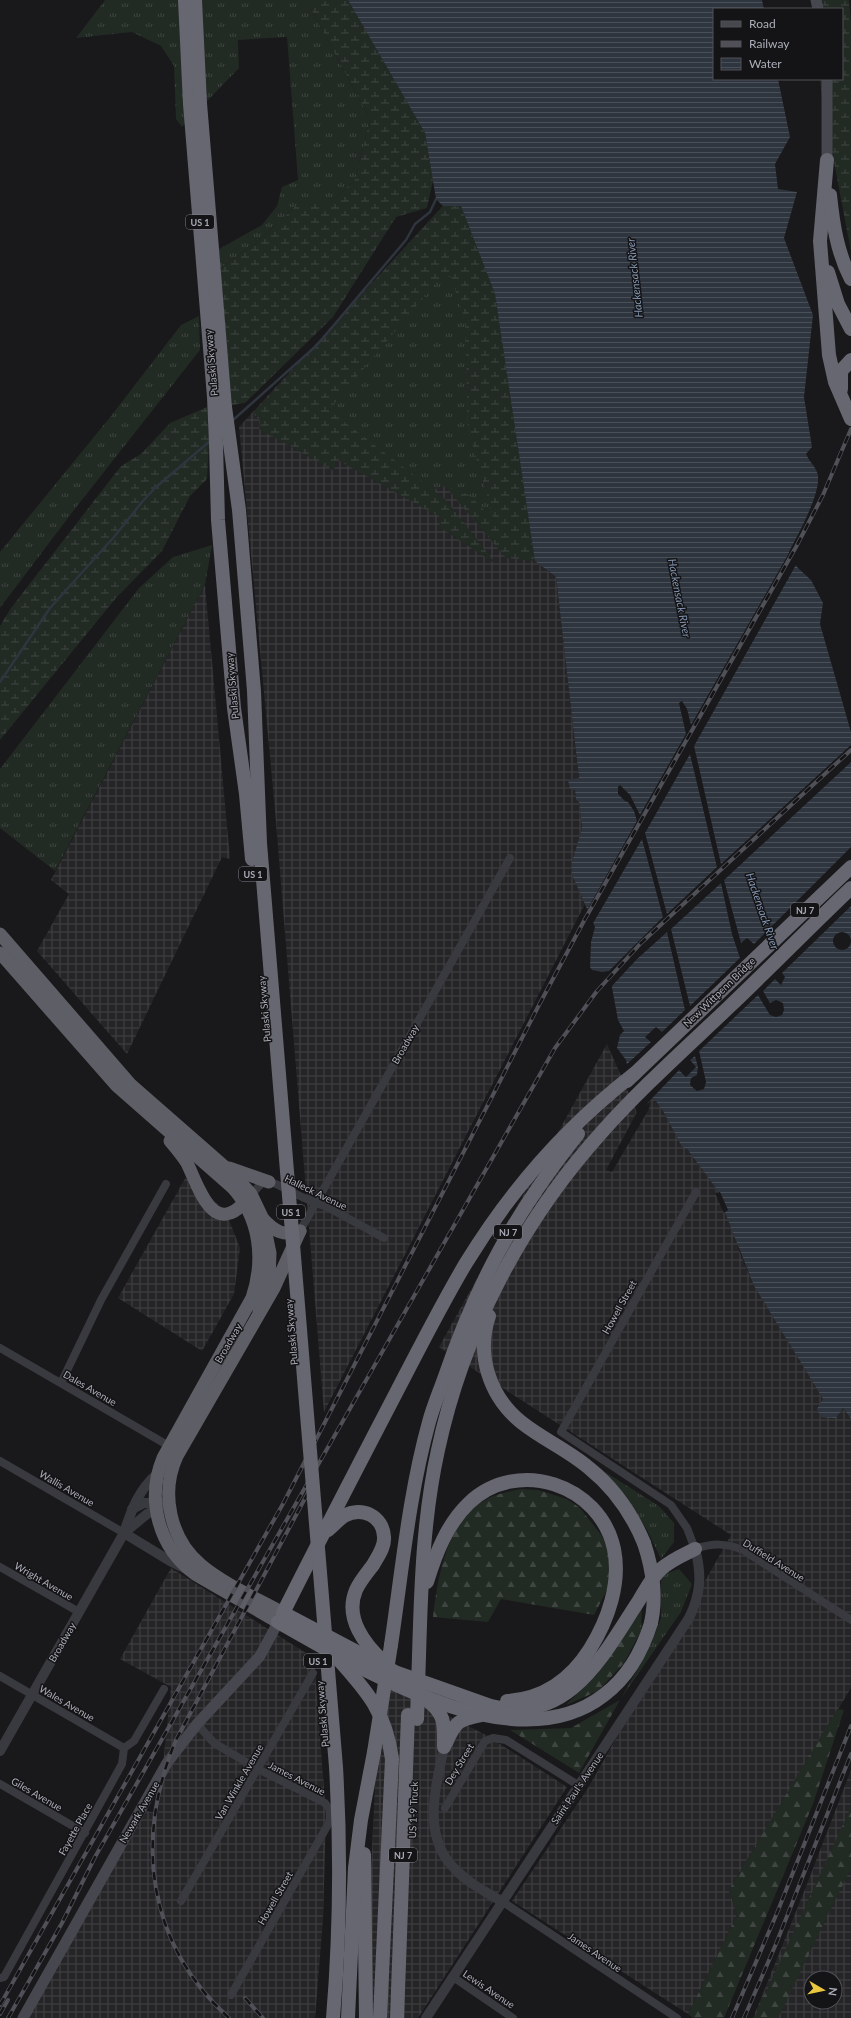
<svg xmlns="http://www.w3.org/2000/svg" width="851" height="2018" font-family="Lato,sans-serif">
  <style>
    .industrial { fill: url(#industrial-grid); fill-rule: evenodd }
    .grass { fill: url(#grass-tufts) }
    .forest { fill: url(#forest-firs) }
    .wetland { fill: url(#wetland-marsh) }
    .water { fill: url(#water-rules) }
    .pier { fill: #19181a; fill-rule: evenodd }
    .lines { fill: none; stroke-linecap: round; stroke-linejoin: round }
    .stream { stroke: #2f353e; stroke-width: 2.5 }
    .minor { stroke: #393a3f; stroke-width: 8 }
    .tertiary { stroke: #393a3f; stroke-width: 10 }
    .secondary { stroke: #47484f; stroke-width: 11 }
    .trunk { stroke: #5e5e67; stroke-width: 13 }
    .motorway { stroke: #666770; stroke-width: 14 }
    .rail-casing { stroke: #505158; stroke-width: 4 }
    .rail { stroke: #141315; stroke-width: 2.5; stroke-dasharray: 8; stroke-linecap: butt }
    .motorway-bridge { stroke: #666770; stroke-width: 14 }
    .labels { text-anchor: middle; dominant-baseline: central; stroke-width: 3; stroke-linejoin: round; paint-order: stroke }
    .shield { fill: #141315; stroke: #7e8088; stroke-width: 1 }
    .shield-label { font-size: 9px; font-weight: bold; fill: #abaeb9 }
    .street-label { font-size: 10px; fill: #abaeb9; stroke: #141315 }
    .water-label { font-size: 11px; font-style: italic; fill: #8497b3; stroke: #141315 }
  </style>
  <defs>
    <pattern id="industrial-grid" width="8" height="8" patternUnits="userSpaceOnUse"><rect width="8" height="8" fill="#252427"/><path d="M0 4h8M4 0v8" fill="none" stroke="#424144"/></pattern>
    <pattern id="grass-tufts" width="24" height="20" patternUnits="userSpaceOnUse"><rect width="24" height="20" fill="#222a24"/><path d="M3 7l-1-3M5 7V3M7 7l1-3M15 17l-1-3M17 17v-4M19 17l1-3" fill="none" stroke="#3f4642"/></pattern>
    <pattern id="forest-firs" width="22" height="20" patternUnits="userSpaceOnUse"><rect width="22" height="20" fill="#222a24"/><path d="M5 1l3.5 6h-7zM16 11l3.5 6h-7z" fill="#3f4642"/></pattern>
    <pattern id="wetland-marsh" width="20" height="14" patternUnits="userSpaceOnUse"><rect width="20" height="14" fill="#222a24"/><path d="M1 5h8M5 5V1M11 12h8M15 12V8" fill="none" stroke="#3f4642"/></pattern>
    <pattern id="water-rules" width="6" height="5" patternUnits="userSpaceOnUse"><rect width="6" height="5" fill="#2f353e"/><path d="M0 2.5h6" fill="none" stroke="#4a5058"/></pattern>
  </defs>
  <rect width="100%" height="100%" fill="#19181a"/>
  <!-- industrial -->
  <g class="industrial">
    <polygon points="443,206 495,294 535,561 556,577 579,779 568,780 575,790 576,800 579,802 582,828 571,865 572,875 585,904 324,1412 275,810 239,427"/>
    <polygon points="205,585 230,859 222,857 127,1054 37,951 69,894 51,880"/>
    <polygon points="607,1044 637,1112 606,1170 612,1172 649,1109 650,1101 653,1098 658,1098 663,1111 682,1147 687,1149 715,1187 739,1244 738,1248 754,1286 823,1399 842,1407 851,1419 851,1688 729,1890 737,1915 688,2014 512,1901 588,1788 731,1535 439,1347"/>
    <polygon points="187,1175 226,1212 240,1248 234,1294 202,1351 118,1298"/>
    <polygon points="171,1568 314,1658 326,1815 323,1919 315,2018 26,2018 146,1811 158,1813 171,1687 120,1659"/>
    <polygon points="391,1687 486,1735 567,1787 418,2018 364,2018 378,1722"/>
    <path d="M851,1770V2018H753L807,1884ZM811,1978H835V2002H811Z"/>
  </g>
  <!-- grass -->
  <g class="grass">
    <polygon points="105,0 306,0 370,119 355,180 331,202 300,202 256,243 220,268 219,249 262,225 277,206 282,187 298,180 287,37 238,40 239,68 182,127 176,119 174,66 161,46 132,32 76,38"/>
    <polygon points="451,276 465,321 468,429 494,521 445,486 433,490 329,410 440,278"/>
    <polygon points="199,316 200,350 74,510 0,608 0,552 111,416 181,325"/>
    <polygon points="212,545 205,585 55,871 0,828 0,769 139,588 173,557"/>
    <polygon points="591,1463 659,1506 674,1523 674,1542 661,1559 647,1530 626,1496"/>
    <polygon points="679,1569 692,1584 681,1612 620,1700 649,1649 661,1618 661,1575"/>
  </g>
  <!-- forest -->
  <g class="forest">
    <path d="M521,1489L538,1490L567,1499L580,1508L602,1536L609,1553V1586L594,1615L501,1599L488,1622L433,1617C438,1575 447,1517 491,1497C501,1493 511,1491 521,1489Z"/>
    <polygon points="642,1607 641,1631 624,1663 598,1691 566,1705 597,1674"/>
    <polygon points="620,1700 579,1773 510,1730 571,1728"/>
    <polygon points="837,1709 844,1710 813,1804 724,2018 693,2018 688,2014 737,1915 729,1890"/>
    <polygon points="851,1807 851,1868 778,2018 754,2018"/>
  </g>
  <!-- wetland -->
  <g class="wetland">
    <polygon points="306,0 348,0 425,133 433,181 427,208 396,217 333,317 245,403 232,405 220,268 256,243 300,202 331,202 355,180 370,119"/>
    <polygon points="813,0 849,0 851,22 851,252 822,98 820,79 842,79 842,9 815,9"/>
    <polygon points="443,206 461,206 495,294 535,561 506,558 445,486 469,495 494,520 468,429 465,321 451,276 440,278 329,410 446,500 496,564 439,527 441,518 336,459 334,471 259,429 260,421 253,413"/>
    <polygon points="207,407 209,442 207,479 190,496 162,551 116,598 0,740 0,626 11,608 121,466 141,454 170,423"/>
  </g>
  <!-- water -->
  <path class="water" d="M348,0H762L764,9H714V79H778L790,137L775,164L778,189L797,192L784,238L813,315L804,397L812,447L806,454C809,461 815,466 817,472C824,489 797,536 789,552L797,567L811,580L823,603L820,624L851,732V1419L843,1408L836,1418L821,1417L817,1409L823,1399L754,1286L715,1187L687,1149L682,1147L663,1111L654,1098L637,1112L626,1060L617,1048L620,1035L624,1031L618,1020L609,971L602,972L592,970L590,967L591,942L595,927L572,875L571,865L582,828L579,802L576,800L575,790L570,789L568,780L579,778L556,577L535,561L495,294L461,206H443L436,199L425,133Z"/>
  <!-- pier -->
  <g class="pier">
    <path d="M801,532L791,552L797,563L694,746L721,864L851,745V762L724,880L741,943L747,938L754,944L851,847V906L782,973L785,977L781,985L775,979L763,991L770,1003L776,1000L783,1003L784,1010L782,1015L776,1017L770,1015L758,995L699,1051L706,1082L704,1089L697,1091L690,1085L691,1078L697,1075L698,1067L695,1056L690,1060L696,1067L686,1077L679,1070L637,1114L625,1066L651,1042L645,1037L656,1027L662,1032L685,1010L667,932L637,959L610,988L607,973L663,917L642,839L592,925L586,912L637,821L634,811L628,802L625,801L618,794V787L620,785L630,795L640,815L686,734L679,703L682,701L687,709L691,725ZM690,754L717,867L667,914L645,833ZM721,883L732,934L740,958L690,1006L671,929Z"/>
    <circle cx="842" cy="941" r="9"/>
    <polygon points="720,1192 728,1210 724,1213 715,1193"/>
  </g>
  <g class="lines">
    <!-- stream -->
    <g class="stream">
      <polyline points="232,421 317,345 406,240 415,224 430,212 436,199"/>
      <polyline points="0,682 50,608 114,537 142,502 155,488 210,441"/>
    </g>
    <!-- minor -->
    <g class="minor">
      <path d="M696,1192L561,1432L671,1505L687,1528L695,1549C713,1543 726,1543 743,1550L851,1620"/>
      <polyline points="248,1198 262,1183 269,1182 276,1184 302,1197 329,1208 384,1238"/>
      <polyline points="300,1231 510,858"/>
      <polyline points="0,1348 169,1446"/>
      <polyline points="61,1383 101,1300 166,1184"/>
      <polyline points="0,1461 124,1533"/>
      <polyline points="0,1567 79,1612"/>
      <polyline points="0,1676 124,1748"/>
      <polyline points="197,1724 214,1743 258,1769 325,1803 330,1810 330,1821 231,1995"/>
      <polyline points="0,1784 85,1833"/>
      <polyline points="445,1808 485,1741 493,1738 506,1740 578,1785"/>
      <polyline points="181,1901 313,1673"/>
      <polyline points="503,1902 677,2018"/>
      <polyline points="453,1977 513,2018"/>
      <polyline points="0,1978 4,1977 122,1764 124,1748 134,1741 164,1689"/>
    </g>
    <!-- tertiary -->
    <g class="tertiary">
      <polyline points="132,1509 144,1503 162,1503"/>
      <polyline points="124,1533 170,1561 186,1569"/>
      <polyline points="124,1533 147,1514 161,1507"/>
      <path d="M444,1747C436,1787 421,1836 455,1869C468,1883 486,1892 503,1902"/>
      <path d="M0,1751L124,1533C131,1511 139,1489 157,1474"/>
      <path d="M426,2018L689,1618C701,1594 702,1574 695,1549"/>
    </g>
    <!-- secondary -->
    <g class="secondary">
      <polyline points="816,0 818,9"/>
      <polyline points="827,79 827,160"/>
      <polyline points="23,2018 167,1763 197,1724 260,1656 282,1615"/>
    </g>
    <!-- trunk -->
    <g class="trunk">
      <polyline points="0,934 131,1085 235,1176 251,1194 263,1219 270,1253 269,1281 259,1311"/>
      <path d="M0,953L116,1085L232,1187C260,1218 265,1259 252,1298L163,1458C146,1499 158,1547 195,1574L278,1622"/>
      <path d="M170,1141C176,1148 182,1155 187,1163C198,1185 212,1237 244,1203"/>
      <polyline points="229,1168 269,1182"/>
      <path d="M263,1219C274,1231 284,1237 300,1231"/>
      <path d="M283,1613C256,1598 225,1585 201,1565C170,1539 160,1493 177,1456L274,1288L300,1231"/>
    </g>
    <!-- motorway -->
    <g class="motorway">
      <polyline points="185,0 190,104 214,397 216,444"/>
      <polyline points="195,0 200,103 225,407"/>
      <polyline points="827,160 820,241 829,355 835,382 851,419"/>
      <path d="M830,195C833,224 837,252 851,279"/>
      <polyline points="828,272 838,304 851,329"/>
      <polyline points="841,389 841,371 851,360"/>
      <path d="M634,1074C567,1126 510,1191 466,1263C441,1305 419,1349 396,1393C358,1466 320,1539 283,1613L395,1672L491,1706C569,1725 603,1655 638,1602C645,1591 651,1578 661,1569C671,1560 683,1555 695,1549"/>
      <polyline points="627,1081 851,867"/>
      <path d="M489,1316C476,1354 489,1396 521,1422C542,1439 568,1450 589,1468C614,1488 632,1514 644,1543"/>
      <path d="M328,1530C333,1526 338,1520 344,1516C362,1506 383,1516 384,1537C385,1547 378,1556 373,1565C367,1573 360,1581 356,1590C344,1618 365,1645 384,1662"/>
      <path d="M427,1582C436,1553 447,1524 469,1503C517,1457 600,1484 614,1549C621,1583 608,1620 590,1649C571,1679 543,1699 507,1701"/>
      <path d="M278,1622C360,1668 514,1765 604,1695C628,1677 642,1652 651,1623"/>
      <path d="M391,1645C402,1571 409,1494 429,1422C433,1407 439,1393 444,1379C477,1283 514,1214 578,1134"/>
      <path d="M419,1656C421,1587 423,1518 438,1450C463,1333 521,1222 601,1133C641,1088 686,1048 729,1007C770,968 810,927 851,888"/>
      <path d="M338,1659C368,1692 386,1713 392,1759L380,2018"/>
      <path d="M427,1700C446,1715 444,1724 444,1747"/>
      <path d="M446,1743C455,1722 459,1719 481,1715"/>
      <polyline points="364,1854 366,2018"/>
      <polyline points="348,2018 355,1868 361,1820 374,1752"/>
      <polyline points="397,2018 408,1715"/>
    </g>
    <defs>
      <g id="rail">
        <polyline points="245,1998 263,2018"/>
        <polyline points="0,2005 284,1502 539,1005 585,919 796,547 823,495 851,429"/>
        <polyline points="0,2014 8,2000"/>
        <polyline points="8,2018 62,1923 95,1857 555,1048 597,991 641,943 851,750"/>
        <path d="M229,2018C147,1944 134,1839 176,1740L310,1489"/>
        <polyline points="732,2018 777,1913 851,1726"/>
        <polyline points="744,2018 776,1944 851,1754"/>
      </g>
    </defs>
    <!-- rail casing -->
    <use href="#rail" class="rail-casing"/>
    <!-- rail -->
    <use href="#rail" class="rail"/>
    <!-- motorway-bridge -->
    <g class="motorway-bridge">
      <path d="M225,407L239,510L254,691L260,843L336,1767C341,1851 340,1934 333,2018"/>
      <polyline points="216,444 218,520 234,708 246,794 252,859"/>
      <path d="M644,1543C653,1570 657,1596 651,1623"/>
      <polyline points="417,1719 419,1656"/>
      <polyline points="374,1752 391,1645"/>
    </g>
  </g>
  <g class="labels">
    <!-- shield labels -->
    <g class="shield">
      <rect x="186" y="215" width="28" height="14" rx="3"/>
      <rect x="239" y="867" width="28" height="14" rx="3"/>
      <rect x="791" y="903" width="28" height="14" rx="3"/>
      <rect x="277" y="1205" width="28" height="14" rx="3"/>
      <rect x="494" y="1225" width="28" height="14" rx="3"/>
      <rect x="304" y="1654" width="28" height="14" rx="3"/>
      <rect x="389" y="1848" width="28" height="14" rx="3"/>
    </g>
    <g class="shield-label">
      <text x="200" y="222">US 1</text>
      <text x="253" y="874">US 1</text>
      <text x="805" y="910">NJ 7</text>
      <text x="291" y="1212">US 1</text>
      <text x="508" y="1232">NJ 7</text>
      <text x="318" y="1661">US 1</text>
      <text x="403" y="1855">NJ 7</text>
    </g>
    <!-- street labels -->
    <g class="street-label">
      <text transform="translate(211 363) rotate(-95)">Pulaski Skyway</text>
      <text transform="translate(232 686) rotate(-95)">Pulaski Skyway</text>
      <text transform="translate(719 992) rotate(-44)">New Wittpenn Bridge</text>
      <text transform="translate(264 1009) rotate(-95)">Pulaski Skyway</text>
      <text transform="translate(405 1044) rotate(-60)">Broadway</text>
      <text transform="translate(316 1192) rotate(26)">Halleck Avenue</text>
      <text transform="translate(619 1307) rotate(-61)">Howell Street</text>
      <text transform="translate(291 1332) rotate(-95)">Pulaski Skyway</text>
      <text transform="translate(228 1343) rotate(-60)">Broadway</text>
      <text transform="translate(90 1388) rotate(30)">Dales Avenue</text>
      <text transform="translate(67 1488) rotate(30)">Wallis Avenue</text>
      <text transform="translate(774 1560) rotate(32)">Duffield Avenue</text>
      <text transform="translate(44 1581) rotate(30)">Wright Avenue</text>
      <text transform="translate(62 1642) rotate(-60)">Broadway</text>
      <text transform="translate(67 1703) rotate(30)">Wales Avenue</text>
      <text transform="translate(322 1714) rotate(-95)">Pulaski Skyway</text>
      <text transform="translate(459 1764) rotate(-59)">Dey Street</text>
      <text transform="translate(297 1778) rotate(27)">James Avenue</text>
      <text transform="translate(239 1782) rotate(-60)">Van Winkle Avenue</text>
      <text transform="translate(577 1788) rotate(-56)">Saint Paul's Avenue</text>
      <text transform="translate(37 1794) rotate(30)">Giles Avenue</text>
      <text transform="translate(413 1810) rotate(-88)">US 1-9 Truck</text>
      <text transform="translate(139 1812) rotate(-60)">Newark Avenue</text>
      <text transform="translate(75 1829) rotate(-61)">Fayette Place</text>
      <text transform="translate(275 1898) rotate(-60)">Howell Street</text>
      <text transform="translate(595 1952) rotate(34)">James Avenue</text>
      <text transform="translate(489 1989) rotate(34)">Lewis Avenue</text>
    </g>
    <!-- water labels -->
    <g class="water-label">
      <text transform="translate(634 278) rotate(-96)">Hackensack River</text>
      <text transform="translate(680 598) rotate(79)">Hackensack River</text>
      <text transform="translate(763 911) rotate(71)">Hackensack River</text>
    </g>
  </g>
  <!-- legend -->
  <rect x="713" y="8" width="130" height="72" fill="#141315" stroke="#505157"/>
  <rect x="721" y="21" width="20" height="6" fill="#47484f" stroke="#505157"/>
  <text x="749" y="28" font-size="12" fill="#abaeb9">Road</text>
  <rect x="721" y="41" width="20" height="6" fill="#505158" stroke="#505157"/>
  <text x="749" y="48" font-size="12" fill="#abaeb9">Railway</text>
  <rect x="721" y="58" width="20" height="12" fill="url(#water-rules)" stroke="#505157"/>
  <text x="749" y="68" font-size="12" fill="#abaeb9">Water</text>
  <!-- north arrow -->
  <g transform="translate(823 1990) rotate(99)"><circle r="19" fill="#141315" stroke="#505157"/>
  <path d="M0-3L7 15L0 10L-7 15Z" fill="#ebc740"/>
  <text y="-6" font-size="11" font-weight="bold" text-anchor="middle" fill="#abaeb9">N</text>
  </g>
</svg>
